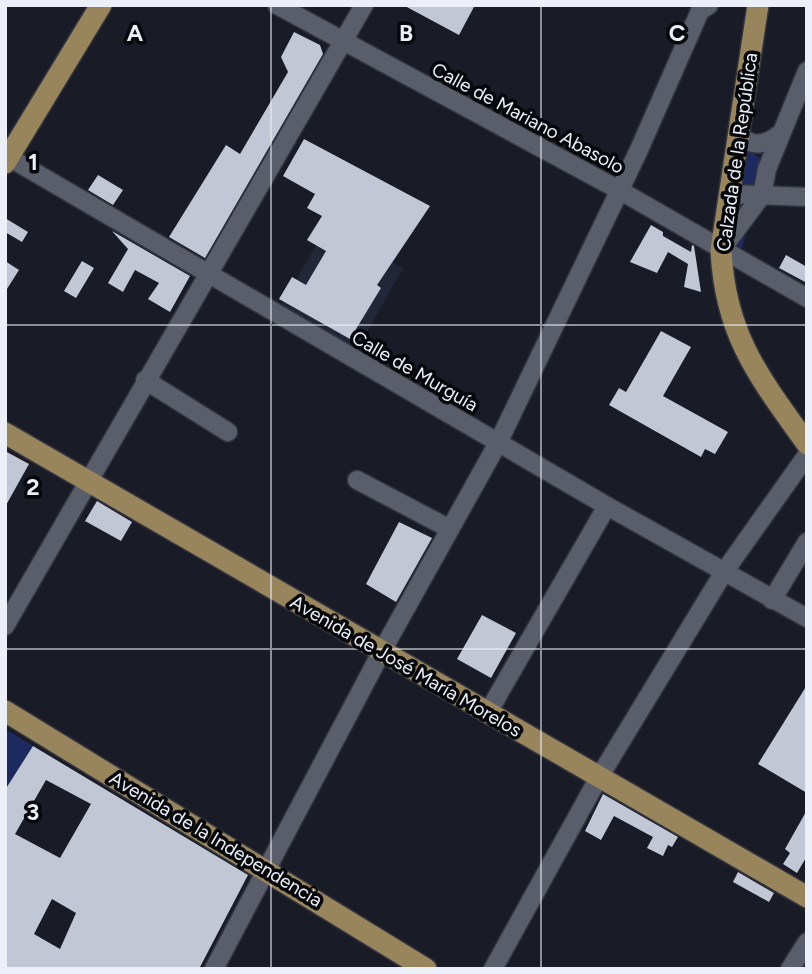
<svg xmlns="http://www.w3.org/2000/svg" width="812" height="974" font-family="Figtree,sans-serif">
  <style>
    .built { fill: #222737 }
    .green { fill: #1d2a5f }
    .building { fill: #c1c7d5; fill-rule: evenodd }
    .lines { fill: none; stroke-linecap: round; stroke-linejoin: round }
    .minor-casing { stroke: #33353e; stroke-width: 21 }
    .major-casing { stroke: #33353e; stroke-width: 24 }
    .minor { stroke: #5a5e6b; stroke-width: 18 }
    .major { stroke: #98855b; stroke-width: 21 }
    .grid { fill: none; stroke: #eceff7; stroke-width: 2; stroke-opacity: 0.55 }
    .labels { text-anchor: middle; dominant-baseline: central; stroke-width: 7; stroke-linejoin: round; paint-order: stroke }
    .street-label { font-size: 19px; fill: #eceff7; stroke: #06070b }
    .grid-label { font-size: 23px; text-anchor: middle; font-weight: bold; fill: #eceff7; stroke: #06070b; stroke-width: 7; stroke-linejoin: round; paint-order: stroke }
  </style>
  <rect width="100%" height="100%" fill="#191c27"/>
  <!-- built -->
  <polygon class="built" points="327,226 403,268 356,351 280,308"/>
  <!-- green -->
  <g class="green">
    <polygon points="749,150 766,163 740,255 721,249"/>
    <polygon points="5,729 33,746 5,790"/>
  </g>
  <!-- building -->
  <g class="building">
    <polygon points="403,5 475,5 459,35"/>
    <polygon points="294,32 320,45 323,54 205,258 169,237 226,145 240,154 288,72 281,57"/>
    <polygon points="304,139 430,206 377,285 381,288 350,339 279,299 292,277 306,285 326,251 307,240 322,216 307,208 315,194 283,176"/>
    <polygon points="98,175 123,190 113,205 88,190"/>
    <polygon points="5,218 28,232 22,242 5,232"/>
    <polygon points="651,225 663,232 663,236 691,252 692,245 694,246 701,292 684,287 688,264 668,252 657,273 630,262"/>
    <polygon points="112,231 190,276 170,312 148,299 159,283 135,270 123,292 108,283 128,249"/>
    <polygon points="786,255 807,267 807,283 779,268"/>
    <polygon points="5,261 19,270 5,292"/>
    <polygon points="82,261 94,268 76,298 64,291"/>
    <polygon points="661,331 691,347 663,396 728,432 715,454 705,449 701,457 609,405 619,388 626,392"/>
    <polygon points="5,451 29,464 5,507"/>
    <polygon points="97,501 132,522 121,541 85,521"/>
    <polygon points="399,522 432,538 396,602 366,584"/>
    <polygon points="482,615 516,633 491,678 457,659"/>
    <polygon points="807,685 807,793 758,764"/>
    <path d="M33,746L248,875L199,969H5V790ZM46,780L91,804L60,858L15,834ZM52,899L76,913L60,949L34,934Z"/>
    <polygon points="603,794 678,837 672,847 668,845 663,856 647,848 653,837 614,816 601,840 585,831"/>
    <polygon points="807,810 807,856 797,873 783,864 790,853 785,849"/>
    <polygon points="738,872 774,893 769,902 733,882"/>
  </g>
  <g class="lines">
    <defs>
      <g id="minor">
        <polyline points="277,5 619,190 807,298"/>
        <path d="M739,135C753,148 765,145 780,134"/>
        <polyline points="5,155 607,506 807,618"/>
        <polyline points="730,194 807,197"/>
        <polyline points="721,250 762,195 767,169 807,71"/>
        <polyline points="145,380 228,432"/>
        <polyline points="357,480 450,529"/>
        <polyline points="772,600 807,542"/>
        <polyline points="5,626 364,5"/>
        <polyline points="487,714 607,506"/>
        <polyline points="214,969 382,651 498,443 638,152 700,11 709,5"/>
        <polyline points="493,969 598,779 724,572 807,455"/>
        <polyline points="790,969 807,942"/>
      </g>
      <g id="major">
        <path d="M758,5L721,250C725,335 759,377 807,444"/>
        <polyline points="5,163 101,5"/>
        <polyline points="5,433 807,897"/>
        <polyline points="5,711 426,969"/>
      </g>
    </defs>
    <!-- minor casing -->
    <use href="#minor" class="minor-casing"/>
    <!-- major casing -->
    <use href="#major" class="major-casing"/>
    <!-- minor -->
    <use href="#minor" class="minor"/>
    <!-- major -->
    <use href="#major" class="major"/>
  </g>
  <!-- grid -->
  <path class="grid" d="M271,5V969M541,5V969M5,325H807M5,649H807"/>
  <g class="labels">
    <!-- street labels -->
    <g class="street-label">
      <text transform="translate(528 118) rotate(28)">Calle de Mariano Abasolo</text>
      <text transform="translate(737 152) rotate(-82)">Calzada de la República</text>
      <text transform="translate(415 371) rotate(30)">Calle de Murguía</text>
      <text transform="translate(406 666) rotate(30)">Avenida de José María Morelos</text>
      <text transform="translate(216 839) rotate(31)">Avenida de la Independencia</text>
    </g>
  </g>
  <g class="grid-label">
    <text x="135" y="41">A</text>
    <text x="406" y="41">B</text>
    <text x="677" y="41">C</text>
    <text x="33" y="170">1</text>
    <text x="33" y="495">2</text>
    <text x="33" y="820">3</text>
  </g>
  <!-- border -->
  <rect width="812" height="974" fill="none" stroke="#eceff7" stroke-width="14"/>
</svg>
